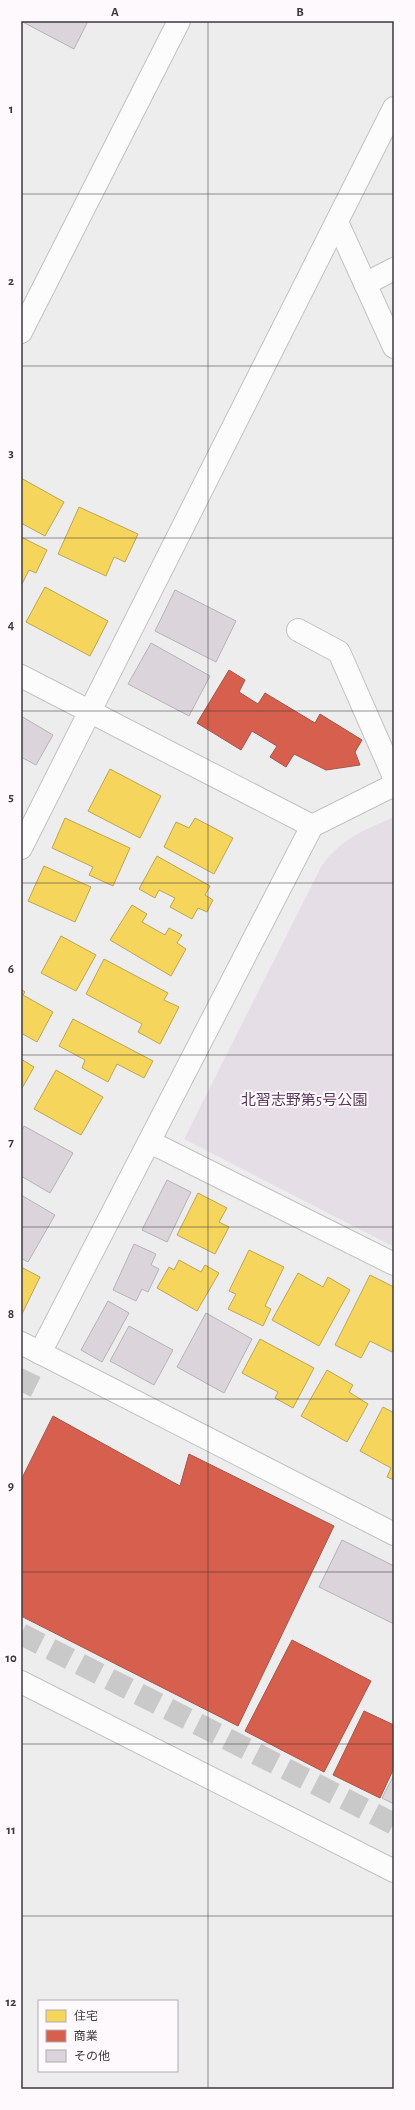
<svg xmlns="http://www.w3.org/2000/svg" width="415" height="2110" font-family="'Alegreya Sans','Noto Sans JP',sans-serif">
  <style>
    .green { fill: #e6dee6 }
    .homes { fill: #f6d55c; stroke: #bea652 }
    .shops { fill: #d6604d; stroke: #a85548 }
    .building { fill: #dbd5db; stroke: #b5b4b5 }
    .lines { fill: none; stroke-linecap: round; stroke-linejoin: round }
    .minor-tunnel { stroke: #cac9ca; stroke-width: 22; stroke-dasharray: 22 11; stroke-linecap: butt }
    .minor-casing { stroke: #c3c2c3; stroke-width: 24 }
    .minor { stroke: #fcfcfc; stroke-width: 22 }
    .grid { fill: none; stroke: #3b3a3b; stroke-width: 1; stroke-opacity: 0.55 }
    .labels { text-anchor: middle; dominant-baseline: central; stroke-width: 4; stroke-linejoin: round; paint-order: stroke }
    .park-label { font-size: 15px; fill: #5a375a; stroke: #fdf9fc }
    .neatline { fill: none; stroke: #3b3a3b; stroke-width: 1.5 }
    .grid-label { font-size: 13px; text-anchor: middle; font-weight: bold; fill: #3b3a3b }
  </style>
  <rect width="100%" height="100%" fill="#eeedee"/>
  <!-- green -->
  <path class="green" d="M394,817V1247L184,1139L321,867C342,837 363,831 394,817Z"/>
  <!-- homes -->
  <g class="homes">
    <polygon points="21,478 64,502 45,536 21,523"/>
    <polygon points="79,507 138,534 125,562 114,557 106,576 58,554"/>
    <polygon points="21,537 47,550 36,573 29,570 21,586"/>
    <polygon points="45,587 108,621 90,656 26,622"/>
    <polygon points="110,769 161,796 140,838 88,811"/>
    <polygon points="65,818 130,848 113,886 89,875 93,867 52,848"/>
    <polygon points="195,818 233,838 214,874 164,847 176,822 189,828"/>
    <polygon points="157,856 210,886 205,895 213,900 207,912 198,908 192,919 170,907 175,898 159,890 155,898 139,889"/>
    <polygon points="44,866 91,887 75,922 28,901"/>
    <polygon points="132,905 147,914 142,922 165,935 169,928 182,935 177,943 186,949 171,976 110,940"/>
    <polygon points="61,936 96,955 76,991 41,973"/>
    <polygon points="104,959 168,993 164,1000 179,1007 160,1044 138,1032 142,1024 86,994"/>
    <polygon points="21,989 25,992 23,995 53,1012 37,1042 21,1033"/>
    <polygon points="73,1019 153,1061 144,1078 117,1064 108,1082 82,1068 85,1060 59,1046"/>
    <polygon points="21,1059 34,1067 21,1090"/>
    <polygon points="56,1070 103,1097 81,1135 34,1109"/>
    <polygon points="198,1193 227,1208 219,1222 229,1227 215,1254 177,1235"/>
    <polygon points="249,1250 284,1267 265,1306 271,1309 263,1326 228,1309 236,1294 229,1291"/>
    <polygon points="179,1260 201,1272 205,1265 219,1273 197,1311 157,1288 169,1267 174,1270"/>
    <polygon points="21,1267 40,1277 21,1316"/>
    <polygon points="298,1273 323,1287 328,1277 350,1290 319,1346 272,1320"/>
    <polygon points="370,1275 394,1287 394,1349 392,1352 370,1341 361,1358 335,1345"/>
    <polygon points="260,1339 314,1368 293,1408 275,1398 278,1392 242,1373"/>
    <polygon points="327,1370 353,1385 349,1392 368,1404 347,1442 301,1416"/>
    <polygon points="383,1407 394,1413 394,1480 387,1477 391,1468 360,1451"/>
  </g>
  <!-- shops -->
  <g class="shops">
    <polygon points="229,670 245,680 239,692 258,704 265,693 315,723 320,714 362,740 355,752 360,765 326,770 294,754 286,767 270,757 277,746 252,731 241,750 197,723"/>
    <polygon points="53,1416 180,1486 189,1454 334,1526 238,1726 21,1616 21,1480"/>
    <polygon points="292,1640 371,1681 324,1772 245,1731"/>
    <polygon points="364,1711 394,1725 394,1768 380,1798 333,1775"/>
  </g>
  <!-- building -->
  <g class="building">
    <polygon points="21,21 88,21 74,49"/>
    <polygon points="175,590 236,621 216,662 155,631"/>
    <polygon points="151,643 210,676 189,716 128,684"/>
    <polygon points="21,716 53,735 36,765 21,757"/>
    <polygon points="24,1126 73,1153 50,1193 21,1176 21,1132"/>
    <polygon points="167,1180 191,1192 167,1242 142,1230"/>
    <polygon points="21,1195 55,1215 28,1262 21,1258"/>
    <polygon points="134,1244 156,1254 151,1265 159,1269 148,1292 142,1289 136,1301 113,1290"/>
    <polygon points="108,1301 129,1313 102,1362 81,1350"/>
    <polygon points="206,1313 252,1339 224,1393 177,1367"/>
    <polygon points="129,1326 173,1350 154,1385 110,1361"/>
    <polygon points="342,1540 394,1566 394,1624 319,1587"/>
    <polygon points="394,1775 394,1804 382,1798"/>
  </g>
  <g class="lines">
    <!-- minor-tunnel -->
    <g class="minor-tunnel">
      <polyline points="21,1392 40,1353"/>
      <polyline points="21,1634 394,1824"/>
    </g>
    <defs>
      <g id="minor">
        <polyline points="337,222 394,347"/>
        <polyline points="365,284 394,269"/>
        <polyline points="21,332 179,21"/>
        <polyline points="298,630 339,652 394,777"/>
        <polyline points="21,676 312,826"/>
        <polyline points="21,848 394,108"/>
        <polyline points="150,1142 394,1264"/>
        <polyline points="21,1343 394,1534"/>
        <polyline points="40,1353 312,826 394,785"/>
        <polyline points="21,1682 394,1871"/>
      </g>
    </defs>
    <!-- minor casing -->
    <use href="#minor" class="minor-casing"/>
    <!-- minor -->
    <use href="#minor" class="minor"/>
  </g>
  <!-- grid -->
  <path class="grid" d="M208,21V2089M21,194H394M21,366H394M21,538H394M21,711H394M21,883H394M21,1055H394M21,1227H394M21,1399H394M21,1572H394M21,1744H394M21,1916H394"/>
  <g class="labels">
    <!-- park labels -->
    <g class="park-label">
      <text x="304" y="1100">北習志野第5号公園</text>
    </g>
  </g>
  <!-- border -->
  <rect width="415" height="2110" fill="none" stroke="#fdf9fc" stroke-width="44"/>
  <!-- legend -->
  <rect x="38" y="2000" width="140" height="72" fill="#fdf9fc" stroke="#afadaf"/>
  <rect x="46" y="2010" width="20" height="12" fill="#f6d55c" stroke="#afadaf"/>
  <text x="74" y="2020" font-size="12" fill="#3b3a3b">住宅</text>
  <rect x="46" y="2030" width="20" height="12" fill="#d6604d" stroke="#afadaf"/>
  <text x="74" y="2040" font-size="12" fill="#3b3a3b">商業</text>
  <rect x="46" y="2050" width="20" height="12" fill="#dbd5db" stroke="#afadaf"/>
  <text x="74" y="2060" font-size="12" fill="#3b3a3b">その他</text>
  <rect x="22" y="22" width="371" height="2066" class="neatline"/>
  <g class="grid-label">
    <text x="115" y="16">A</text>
    <text x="300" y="16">B</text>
    <text x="11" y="113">1</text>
    <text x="11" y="285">2</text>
    <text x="11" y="457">3</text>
    <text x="11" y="629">4</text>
    <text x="11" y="801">5</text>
    <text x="11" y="973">6</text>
    <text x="11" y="1146">7</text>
    <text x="11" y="1318">8</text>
    <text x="11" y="1490">9</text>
    <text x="11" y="1662">10</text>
    <text x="11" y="1834">11</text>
    <text x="11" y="2006">12</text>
  </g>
</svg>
